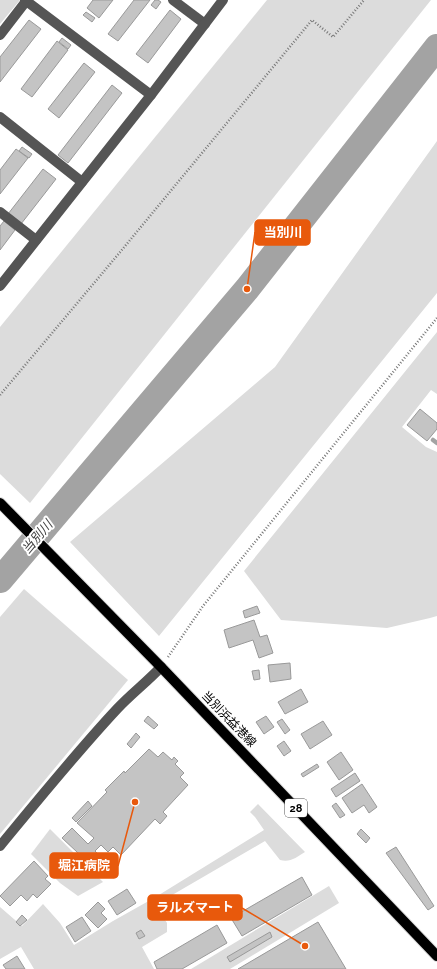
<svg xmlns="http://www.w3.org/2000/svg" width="437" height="969" font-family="Raleway,'Noto Sans JP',sans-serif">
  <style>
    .green { fill: #dcdcdc }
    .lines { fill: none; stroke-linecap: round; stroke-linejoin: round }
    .stream { stroke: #a3a3a3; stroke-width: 4.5 }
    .river { stroke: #a3a3a3; stroke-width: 26 }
    .building { fill: #c4c4c4; stroke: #999 }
    .major-casing { stroke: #dbdbdb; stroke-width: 12 }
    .path { stroke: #777; stroke-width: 2.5; stroke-dasharray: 1 2; stroke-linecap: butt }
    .minor { stroke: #555; stroke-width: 10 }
    .major { stroke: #000; stroke-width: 10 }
    .labels { text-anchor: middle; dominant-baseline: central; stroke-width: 4; stroke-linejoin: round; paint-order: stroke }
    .shield { fill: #fff; stroke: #4c4c4c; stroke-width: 1 }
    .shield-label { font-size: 11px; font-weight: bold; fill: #000 }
    .street-label { font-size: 12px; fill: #000; stroke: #fff }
    .water-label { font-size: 13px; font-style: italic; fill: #444; stroke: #fff }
    .leader { fill: none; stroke: #e8590c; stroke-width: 1.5 }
    .callout-dot { fill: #e8590c; stroke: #fff; stroke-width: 1.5 }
    .callout { fill: #e8590c; stroke: #e8590c; stroke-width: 1.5 }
    .callout-label { font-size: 13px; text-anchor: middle; font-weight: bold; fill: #fff }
  </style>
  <rect width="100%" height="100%" fill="#fff"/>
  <!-- green -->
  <g class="green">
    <polygon points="0,0 20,0 0,24"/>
    <polygon points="267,0 431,0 30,503 0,474 0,327"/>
    <polygon points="437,141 437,293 159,636 70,542 275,367"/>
    <polygon points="437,332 437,394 431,390 402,427 426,447 437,452 437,616 430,618 387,628 281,620 244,571"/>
    <polygon points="24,589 128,680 0,834 0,617"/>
    <path d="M258,804L305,852C297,857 290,863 280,860L265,841L155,905L167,923V932L142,947L154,969H34L21,947L0,959V907L22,926L43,904L60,923L74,945L113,921L154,898L264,830L255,817L250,812Z"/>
    <polygon points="50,829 103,882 78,896 60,883 31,854"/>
    <polygon points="329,886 339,903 230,969 191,969"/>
  </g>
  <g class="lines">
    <!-- stream -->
    <polyline class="stream" points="433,440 437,443"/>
    <!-- river -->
    <polyline class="river" points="0,580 247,289 437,47"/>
  </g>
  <!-- building -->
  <g class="building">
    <polygon points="93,0 113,0 99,18 87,8"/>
    <polygon points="134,0 150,0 118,41 108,34"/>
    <polygon points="155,0 158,0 161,2 156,9 151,5"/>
    <polygon points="170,10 181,19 148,63 136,54"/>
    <polygon points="86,12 95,18 92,22 83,15"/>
    <polygon points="29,20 41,29 0,82 0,57"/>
    <polygon points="62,38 71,45 68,49 59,42"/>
    <polygon points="57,41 68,50 32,97 21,89"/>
    <polygon points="84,63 95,72 59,118 48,109"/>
    <polygon points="112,85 122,93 68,163 58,155"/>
    <polygon points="22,147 32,154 29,158 19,151"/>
    <polygon points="16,149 28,158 0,194 0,170"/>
    <polygon points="43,169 56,179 21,224 8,214"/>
    <polygon points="4,221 15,230 0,250 0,226"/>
    <polygon points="420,409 437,423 437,429 427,441 407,425"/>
    <polygon points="257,606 260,613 245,618 243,611"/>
    <polygon points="254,620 260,637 267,635 273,653 259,658 253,640 229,648 224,630"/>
    <polygon points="290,663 291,679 270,682 268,665"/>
    <polygon points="259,670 260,679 254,680 252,671"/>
    <polygon points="301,689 308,702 285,714 278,702"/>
    <polygon points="148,716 158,725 154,729 144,721"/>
    <polygon points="266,716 274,727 264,734 256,722"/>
    <polygon points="282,719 290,730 285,734 277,722"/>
    <polygon points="323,721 332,735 310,749 301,734"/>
    <polygon points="136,733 140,737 131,748 127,744"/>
    <polygon points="284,741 291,751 284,756 277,746"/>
    <polygon points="149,749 158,757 163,752 172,760 174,757 178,761 175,764 184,773 180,777 188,785 163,812 167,816 160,824 155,819 121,855 113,847 108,852 101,845 95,851 101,857 92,866 62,838 72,828 88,844 94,838 77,823 107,792 105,790 124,771 125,773"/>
    <polygon points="341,752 353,770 339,780 327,762"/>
    <polygon points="317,764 319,767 303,777 301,774"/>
    <polygon points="355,773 360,781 336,797 331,789"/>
    <polygon points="362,784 377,807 369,813 364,805 352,813 342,798"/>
    <polygon points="88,801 92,806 76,822 72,818"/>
    <polygon points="336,803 345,815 340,818 332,806"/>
    <polygon points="361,829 370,838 366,843 357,834"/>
    <polygon points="396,847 434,906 428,910 386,853"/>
    <polygon points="34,861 48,876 45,879 51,884 37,898 33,894 27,901 21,895 10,906 0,896"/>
    <polygon points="302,877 312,895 242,936 231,918"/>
    <polygon points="127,889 136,903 117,915 108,901"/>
    <polygon points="98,902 105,909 101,913 107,919 98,928 85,915"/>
    <polygon points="22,915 27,920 20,926 16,922"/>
    <polygon points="82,917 91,931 75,942 66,927"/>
    <polygon points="318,922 346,969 238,969"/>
    <polygon points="217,925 227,943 182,969 157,969 154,962"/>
    <polygon points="141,930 145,936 139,939 136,933"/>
    <polygon points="270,932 272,937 230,962 227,957"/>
    <polygon points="17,956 25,969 6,969 3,965"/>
  </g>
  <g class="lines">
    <defs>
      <polyline id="major" points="0,503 161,667 437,956"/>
    </defs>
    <!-- major casing -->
    <use href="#major" class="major-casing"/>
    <!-- path -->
    <g class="path">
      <polyline points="0,395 121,251 312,20 333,37 364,0"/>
      <polyline points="168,657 203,606 437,318"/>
    </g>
    <!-- minor -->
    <g class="minor">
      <polyline points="25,0 151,95"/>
      <polyline points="173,0 205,24"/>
      <polyline points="0,35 27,0"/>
      <polyline points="0,117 82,182"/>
      <polyline points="0,212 36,240"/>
      <polyline points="0,286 151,95 223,0"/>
      <path d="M0,846C38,800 76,753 117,709C131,694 147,682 161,667"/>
    </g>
    <!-- major -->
    <use href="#major" class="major"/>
  </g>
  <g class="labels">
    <!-- shield labels -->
    <rect class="shield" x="285" y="799" width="22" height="18" rx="3"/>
    <g class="shield-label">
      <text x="296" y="808">28</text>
    </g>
    <!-- street labels -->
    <g class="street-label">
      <text transform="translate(229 719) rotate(46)">当別浜益港線</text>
    </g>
    <!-- water labels -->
    <g class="water-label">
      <text transform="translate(37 537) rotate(-50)">当別川</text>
    </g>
  </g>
  <!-- callouts -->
  <path class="leader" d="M247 289L255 232M135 802L118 866M305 946L242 908"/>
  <g class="callout-dot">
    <circle cx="247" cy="289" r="4"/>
    <circle cx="135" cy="802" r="4"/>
    <circle cx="305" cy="946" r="4"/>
  </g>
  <g class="callout">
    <rect x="255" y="220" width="55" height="25" rx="4"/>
    <rect x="50" y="853" width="68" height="25" rx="4"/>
    <rect x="148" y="895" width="94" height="25" rx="4"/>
  </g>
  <g class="callout-label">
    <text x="283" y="237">当別川</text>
    <text x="84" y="870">堀江病院</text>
    <text x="195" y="912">ラルズマート</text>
  </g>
</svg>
